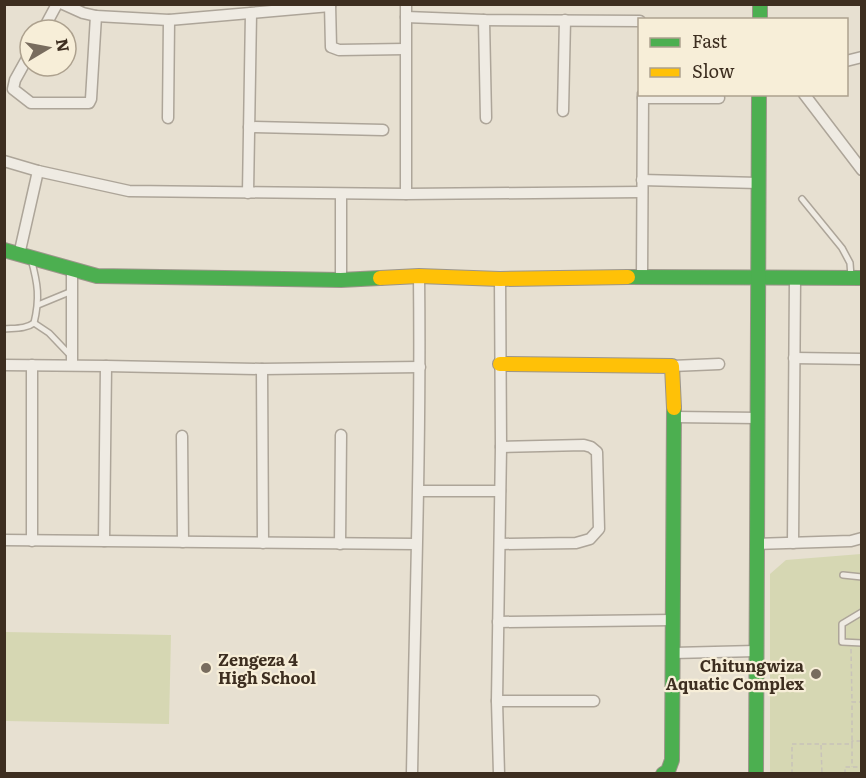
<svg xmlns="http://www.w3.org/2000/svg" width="866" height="778" font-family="Literata,serif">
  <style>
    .green { fill: #d6d7b3 }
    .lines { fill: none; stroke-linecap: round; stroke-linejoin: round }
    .lane-casing { stroke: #ada599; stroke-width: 8 }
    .street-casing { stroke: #ada599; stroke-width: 13 }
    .fast-casing { stroke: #9c958a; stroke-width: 16 }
    .slow-casing { stroke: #9c958a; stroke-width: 16 }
    .path { stroke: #c8c2b9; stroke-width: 1.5; stroke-dasharray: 4.5 3; stroke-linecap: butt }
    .lane { stroke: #efebe3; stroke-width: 5 }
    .street { stroke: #efebe3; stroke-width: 10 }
    .fast { stroke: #4caf50; stroke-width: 14 }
    .slow { stroke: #ffc107; stroke-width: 14 }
    .poi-dot { fill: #786c5e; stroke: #f7eed8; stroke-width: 2 }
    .labels { text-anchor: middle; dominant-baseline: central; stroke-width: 4.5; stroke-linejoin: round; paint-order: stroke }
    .poi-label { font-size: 16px; font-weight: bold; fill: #3d2e20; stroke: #f7eed8; text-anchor: start }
  </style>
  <rect width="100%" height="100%" fill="#e7e0d1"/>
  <!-- green -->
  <g class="green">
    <polygon points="861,554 861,773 770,774 770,574 786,560"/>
    <polygon points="5,632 171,635 169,724 5,721"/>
  </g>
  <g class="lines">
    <defs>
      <g id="lane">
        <polyline points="802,199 842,248 850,263 851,277"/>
        <path d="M31,259C38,284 40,298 34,323"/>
        <polyline points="38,305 72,291"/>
        <path d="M4,329C15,328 26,329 34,323L49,333L70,355"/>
        <polyline points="843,575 862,577"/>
        <polyline points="862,612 842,624 842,642 862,643"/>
      </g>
      <g id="street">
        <polyline points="63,4 83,13 96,16 169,20 330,6"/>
        <polyline points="330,4 331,47 339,50 405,49"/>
        <polyline points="406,17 484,20 640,21"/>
        <polyline points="484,20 486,118"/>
        <polyline points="43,30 57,4"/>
        <polyline points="30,53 15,80 13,89 31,103 89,103 91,99 96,16"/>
        <polyline points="846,61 862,57"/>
        <polyline points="804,94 862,170"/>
        <polyline points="643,98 719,98"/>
        <polyline points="563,111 565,20"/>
        <polyline points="168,118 169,20"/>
        <polyline points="249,127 383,130"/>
        <polyline points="4,161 38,171 129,191 406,194 642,192"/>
        <polyline points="642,180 758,183"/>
        <polyline points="248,193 251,13"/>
        <polyline points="341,194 341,280"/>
        <polyline points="406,194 406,4"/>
        <polyline points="19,255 38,171"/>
        <polyline points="642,277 643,94"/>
        <polyline points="794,358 862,359"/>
        <polyline points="4,365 106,366 262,369 420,367"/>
        <polyline points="32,365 32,541"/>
        <polyline points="72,365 72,269"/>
        <polyline points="672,366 719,364"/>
        <polyline points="262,369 263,543"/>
        <polyline points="674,417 758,418"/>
        <polyline points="182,436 183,542"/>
        <polyline points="419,491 500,491"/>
        <polyline points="4,540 416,544"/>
        <polyline points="104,541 106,366"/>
        <polyline points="793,543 795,279"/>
        <polyline points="340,544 341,435"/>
        <polyline points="500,544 576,543 590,539 599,529 597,452 591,447 584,445 501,447"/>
        <polyline points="757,544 851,541 862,538"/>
        <polyline points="498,622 673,620"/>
        <polyline points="673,653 756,651"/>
        <polyline points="497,701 594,701"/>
        <path d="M412,774C415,608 421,442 419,276"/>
        <polyline points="499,774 497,701 501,447 500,279"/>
      </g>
      <g id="fast">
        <polyline points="760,4 760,20"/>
        <polyline points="4,250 97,276 341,280 380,278"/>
        <polyline points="628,277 862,278"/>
        <polyline points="663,774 668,771 672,760 674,408"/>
        <polyline points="756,774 759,94"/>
      </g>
      <g id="slow">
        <polyline points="380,278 419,276 500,279 628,277"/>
        <polyline points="500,364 672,366 674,408"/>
      </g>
    </defs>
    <!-- lane casing -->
    <use href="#lane" class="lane-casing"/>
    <!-- street casing -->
    <use href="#street" class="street-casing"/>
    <!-- fast casing -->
    <use href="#fast" class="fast-casing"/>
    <!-- slow casing -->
    <use href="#slow" class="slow-casing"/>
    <!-- path -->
    <g class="path">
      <polyline points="851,649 852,702"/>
      <polyline points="852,740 852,702 862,702"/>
      <polyline points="852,744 852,767"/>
      <polyline points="821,745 822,774"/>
      <polyline points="792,774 792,744 852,744 852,741 862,741"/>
      <polyline points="845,774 845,767 862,767"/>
    </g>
    <!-- lane -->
    <use href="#lane" class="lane"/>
    <!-- street -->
    <use href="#street" class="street"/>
    <!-- fast -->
    <use href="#fast" class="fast"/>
    <!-- slow -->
    <use href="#slow" class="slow"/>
  </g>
  <!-- markers -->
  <g class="poi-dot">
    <circle cx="206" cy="668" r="6"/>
    <circle cx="816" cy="674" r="6"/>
  </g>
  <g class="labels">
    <!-- poi labels -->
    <g class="poi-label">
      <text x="218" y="659">Zengeza 4<tspan x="218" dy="18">High School</tspan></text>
      <text x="804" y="665" text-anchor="end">Chitungwiza<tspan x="804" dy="18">Aquatic Complex</tspan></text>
    </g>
  </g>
  <!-- border -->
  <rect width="866" height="778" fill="none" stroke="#3d2e20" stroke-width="12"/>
  <!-- legend -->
  <rect x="638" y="18" width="210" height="78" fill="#f7eed8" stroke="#ada18e" stroke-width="1.5"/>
  <rect x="650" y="38" width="30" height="9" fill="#4caf50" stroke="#ada18e" stroke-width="1.5"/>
  <text x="692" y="48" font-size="18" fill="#3d2e20">Fast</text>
  <rect x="650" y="68" width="30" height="9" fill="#ffc107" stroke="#ada18e" stroke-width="1.5"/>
  <text x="692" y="78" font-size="18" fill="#3d2e20">Slow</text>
  <!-- north arrow -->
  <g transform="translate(48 48) rotate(80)"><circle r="28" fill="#f7eed8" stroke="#ada18e" stroke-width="1.5"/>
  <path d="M0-4.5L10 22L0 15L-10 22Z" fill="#786c5e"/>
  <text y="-9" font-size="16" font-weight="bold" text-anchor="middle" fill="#3d2e20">N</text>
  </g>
</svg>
